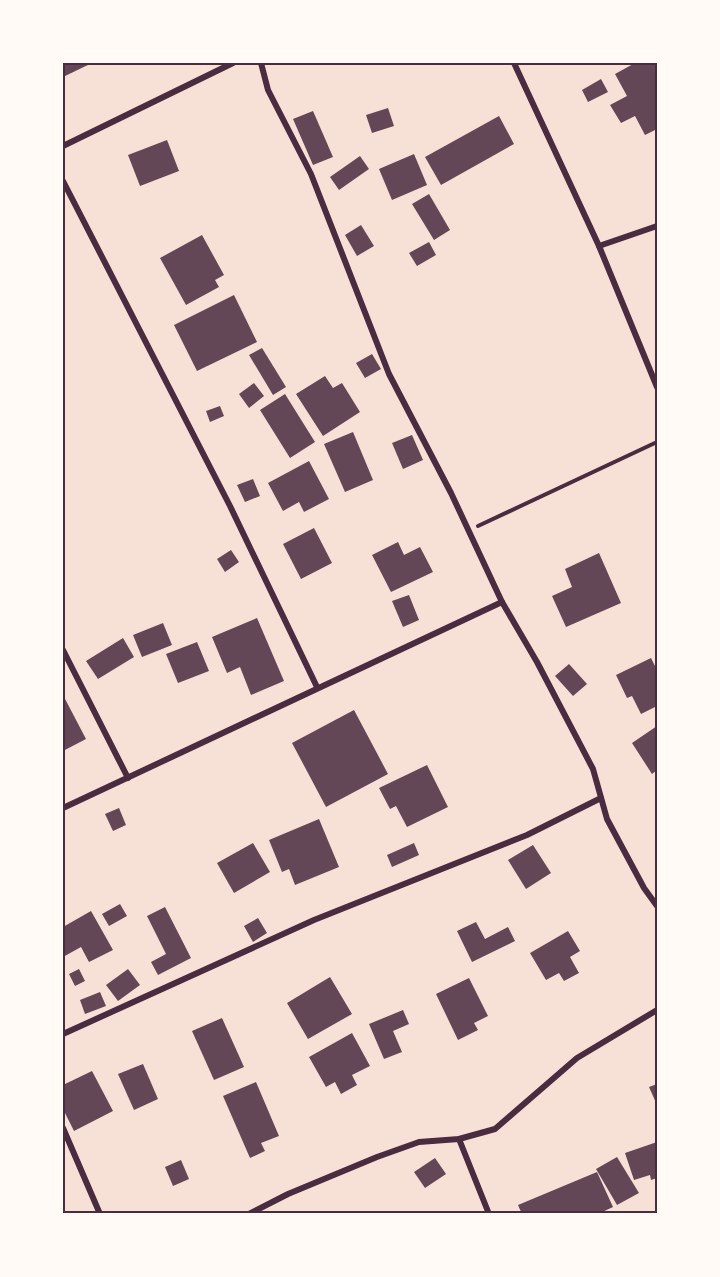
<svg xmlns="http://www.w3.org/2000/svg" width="720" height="1277" font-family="Manrope,sans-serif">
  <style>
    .building { fill: #644757 }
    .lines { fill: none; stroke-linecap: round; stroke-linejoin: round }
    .path { stroke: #4a2c40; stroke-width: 4 }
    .minor { stroke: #4a2c40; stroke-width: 6 }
    .neatline { fill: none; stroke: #4a2c40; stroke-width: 2 }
  </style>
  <rect width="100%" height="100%" fill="#f7e1d7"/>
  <!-- building -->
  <g class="building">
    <polygon points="63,63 92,63 63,77"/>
    <polygon points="635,63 657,65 657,129 645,135 635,116 621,123 610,105 627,96 615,74"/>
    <polygon points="601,79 608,92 588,102 582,90"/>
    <polygon points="388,108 394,126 372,133 366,115"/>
    <polygon points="313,111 333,157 313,165 293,119"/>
    <polygon points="499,116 514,144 441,185 425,157"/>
    <polygon points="167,140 179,171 140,186 128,155"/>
    <polygon points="414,154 427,185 392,200 379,169"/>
    <polygon points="360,156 369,169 339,190 330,177"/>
    <polygon points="429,194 450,230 434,240 412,204"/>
    <polygon points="361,225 374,246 357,256 345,235"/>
    <polygon points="202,235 224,275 215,280 219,287 186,305 160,258"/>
    <polygon points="429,242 436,255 417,266 409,253"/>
    <polygon points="234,295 257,342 197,371 174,325"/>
    <polygon points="262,348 286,387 273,395 249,355"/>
    <polygon points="372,354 381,369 365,378 356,363"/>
    <polygon points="325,376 333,388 342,383 360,412 323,436 296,394"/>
    <polygon points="254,383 264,396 249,408 239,394"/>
    <polygon points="285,394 315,442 290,458 260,410"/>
    <polygon points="220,406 224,416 210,422 206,411"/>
    <polygon points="353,432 373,480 345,492 324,444"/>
    <polygon points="412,435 423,460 403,469 392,443"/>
    <polygon points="309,461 329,499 304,512 299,502 283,511 268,483"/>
    <polygon points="253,479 260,496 245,502 237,485"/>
    <polygon points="314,528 332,563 301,579 283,544"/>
    <polygon points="398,542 404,555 420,547 433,572 391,592 372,555"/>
    <polygon points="231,550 239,562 225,572 217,559"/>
    <polygon points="599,553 621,603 566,627 552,596 572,587 565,569"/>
    <polygon points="409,595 419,620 403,627 392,601"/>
    <polygon points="257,618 284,681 251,695 240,667 227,673 212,637"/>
    <polygon points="163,623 172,645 142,657 133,635"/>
    <polygon points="123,638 134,657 98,679 86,661"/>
    <polygon points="197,642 209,671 178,683 166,654"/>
    <polygon points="651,658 657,670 657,706 641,714 632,696 627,698 616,675"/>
    <polygon points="569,664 587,684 573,696 555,676"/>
    <polygon points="63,695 86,739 63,751"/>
    <polygon points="354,710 388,774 326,807 292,743"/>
    <polygon points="657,726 657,770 652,774 632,743"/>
    <polygon points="427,765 448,807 407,827 396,806 390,809 379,788"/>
    <polygon points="119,808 126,825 113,831 105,814"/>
    <polygon points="319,819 339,867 295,885 289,869 282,872 269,840"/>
    <polygon points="253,843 270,872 234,893 217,863"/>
    <polygon points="414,843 419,855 392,867 387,855"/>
    <polygon points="533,845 551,873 526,889 508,860"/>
    <polygon points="120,904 127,916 109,926 102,914"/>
    <polygon points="165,907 191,958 158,975 151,962 166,954 147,916"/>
    <polygon points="91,911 113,950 89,962 81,947 63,957 63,927"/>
    <polygon points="258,918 267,933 253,942 244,926"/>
    <polygon points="476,922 485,939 508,927 515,941 472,962 457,931"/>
    <polygon points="568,931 580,951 570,957 579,973 564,981 559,973 546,980 530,953"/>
    <polygon points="79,969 85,981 75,986 69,974"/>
    <polygon points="128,969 140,985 118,1001 106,985"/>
    <polygon points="330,977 352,1014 308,1039 287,1003"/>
    <polygon points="469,978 488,1016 474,1023 478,1030 458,1040 436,994"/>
    <polygon points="100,992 106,1006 85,1014 80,1000"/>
    <polygon points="403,1010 409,1024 393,1031 402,1052 384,1059 369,1024"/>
    <polygon points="222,1018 244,1067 214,1080 192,1031"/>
    <polygon points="352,1033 370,1066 352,1075 357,1085 341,1094 335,1082 326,1087 309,1057"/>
    <polygon points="143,1064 158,1099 134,1110 118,1074"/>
    <polygon points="92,1071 113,1111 74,1131 63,1109 63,1085"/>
    <polygon points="256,1082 279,1136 261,1143 265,1151 250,1158 223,1096"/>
    <polygon points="657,1084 657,1105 649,1087"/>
    <polygon points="657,1142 657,1178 651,1180 650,1175 634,1180 625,1153"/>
    <polygon points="617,1157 639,1193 617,1205 596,1169"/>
    <polygon points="435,1158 446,1174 425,1188 414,1172"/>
    <polygon points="181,1160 189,1179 173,1186 165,1167"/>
    <polygon points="597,1172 613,1207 598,1214 522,1214 518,1205"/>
  </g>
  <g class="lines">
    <!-- path -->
    <polyline class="path" points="478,526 657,442"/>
    <!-- minor -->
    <g class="minor">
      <polyline points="261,63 268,90 311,174 389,374 451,493 502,602 537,662 593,769 607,819 644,888 657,906"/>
      <polyline points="514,63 599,246 657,387"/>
      <polyline points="63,146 233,63"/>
      <polyline points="63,181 230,506 317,687"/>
      <polyline points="599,246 657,226"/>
      <polyline points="63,650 128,778"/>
      <polyline points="63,808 502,602"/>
      <polyline points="63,1034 314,920 527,835 601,798"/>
      <polyline points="63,1128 100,1214"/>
      <polyline points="459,1139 489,1214"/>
      <polyline points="249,1214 288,1194 377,1157 419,1142 459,1139 495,1129 577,1058 657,1010"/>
    </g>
  </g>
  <!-- border -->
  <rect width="720" height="1277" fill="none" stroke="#fffaf5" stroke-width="129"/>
  <rect x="64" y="64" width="592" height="1148" class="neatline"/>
</svg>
